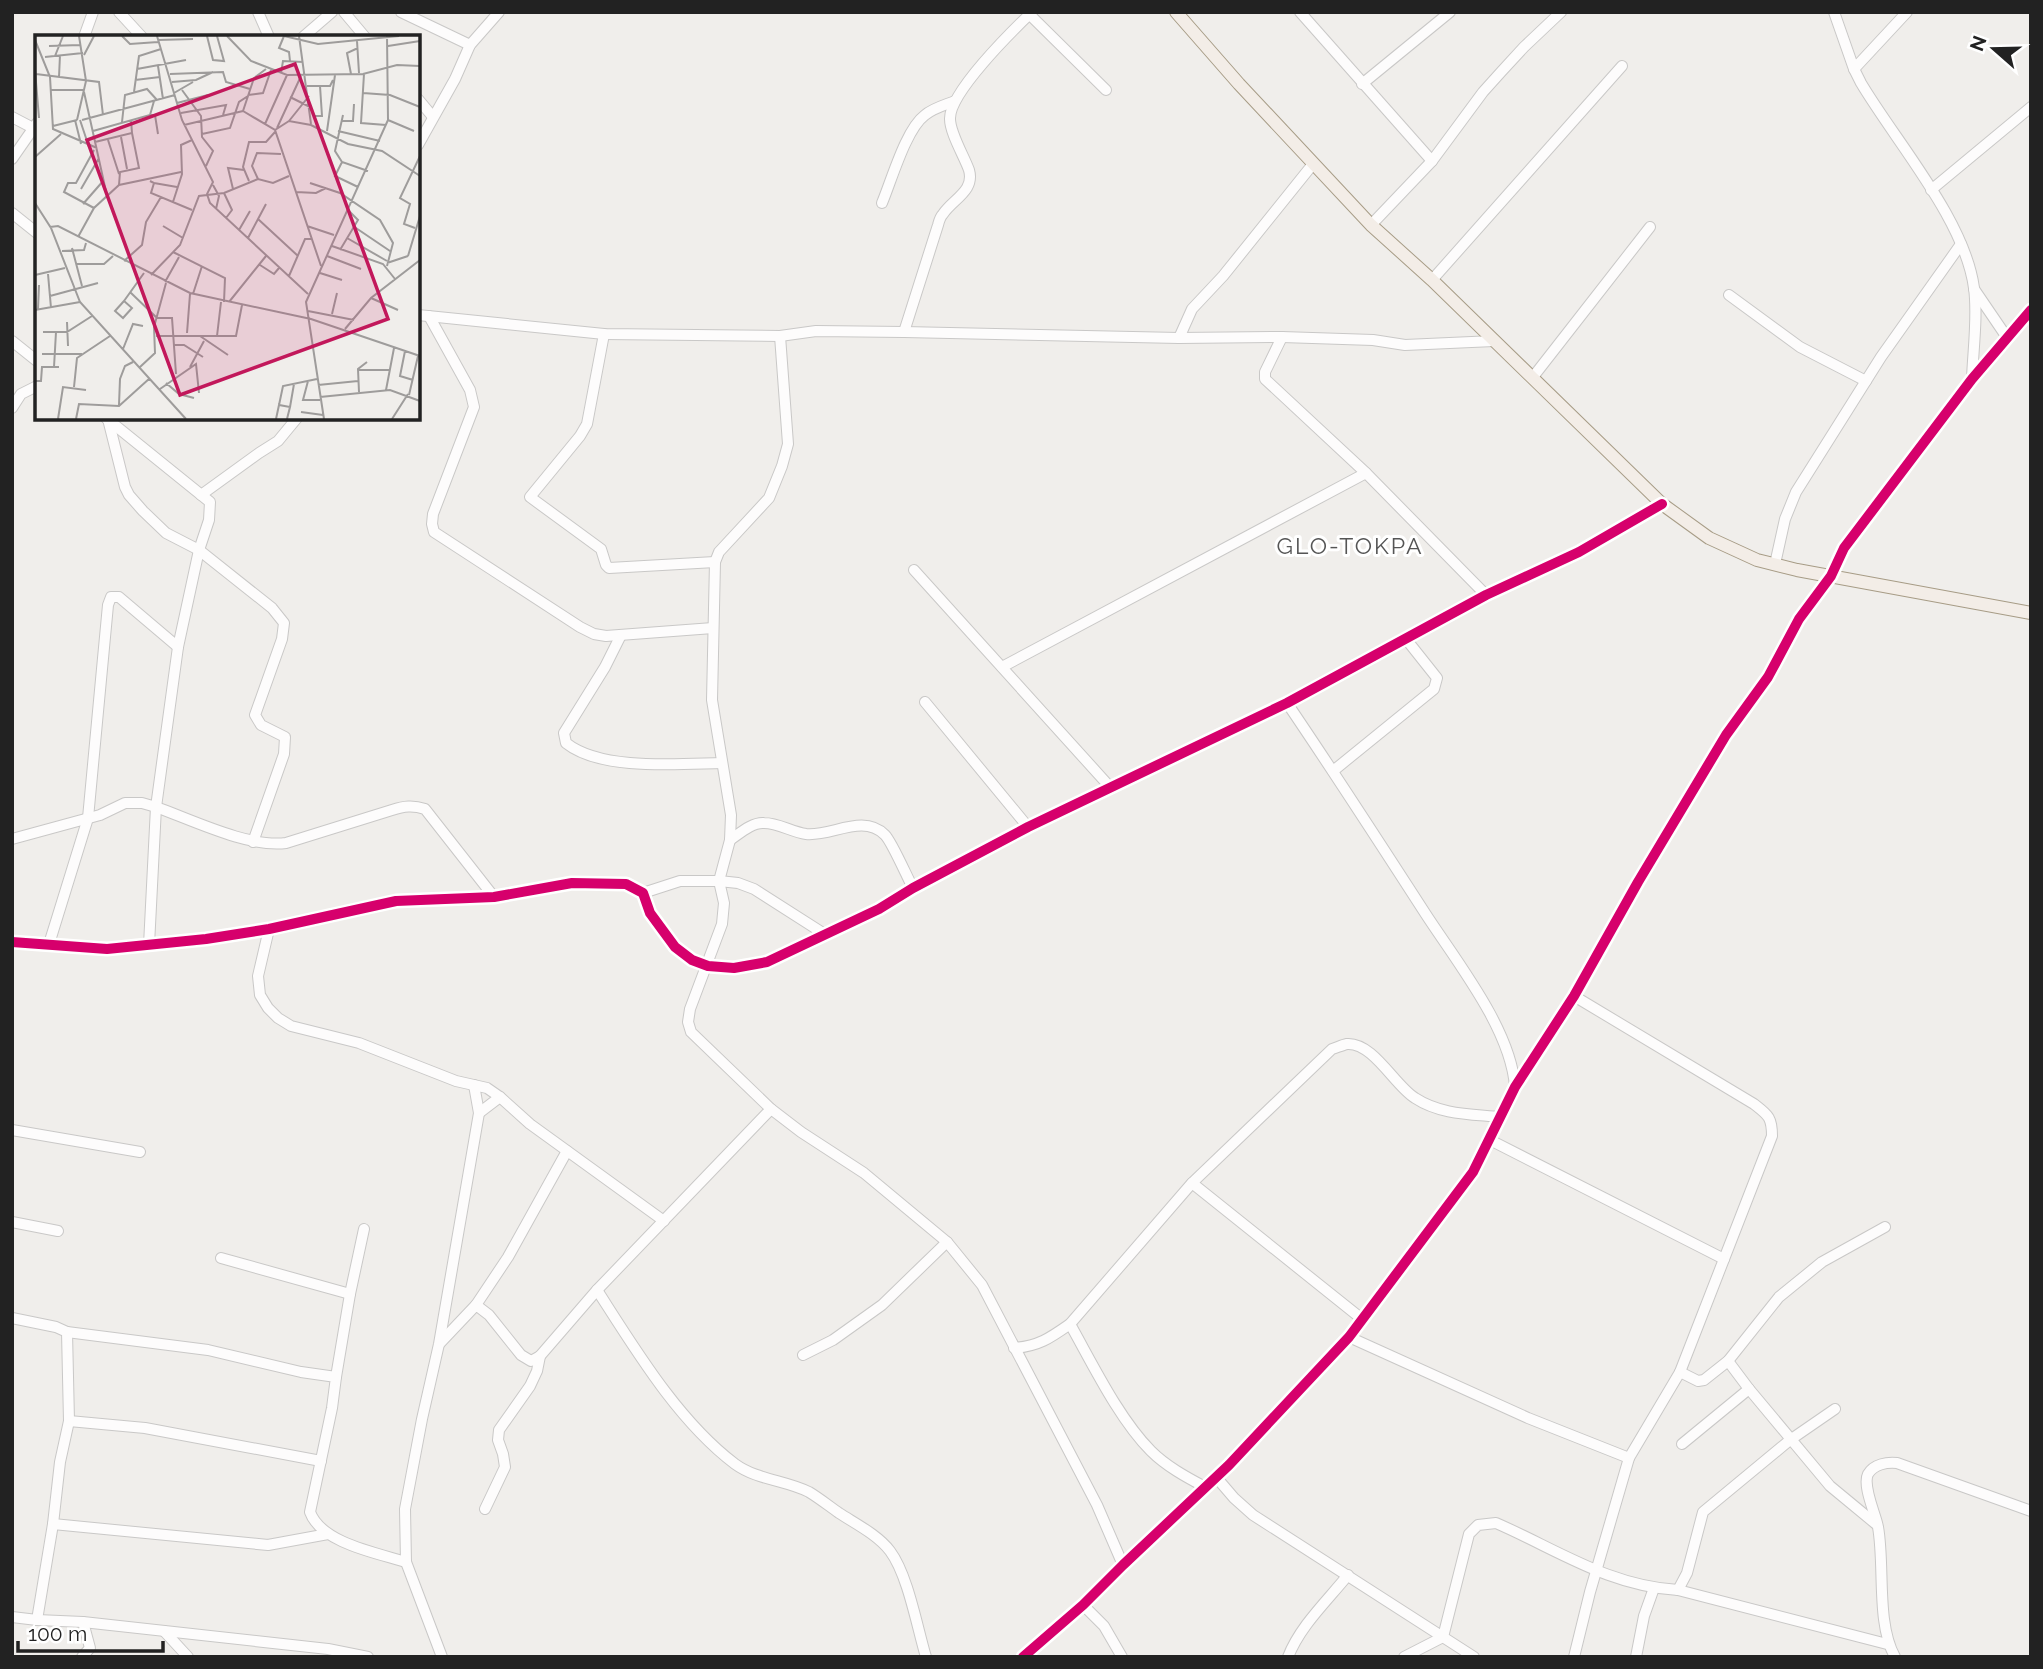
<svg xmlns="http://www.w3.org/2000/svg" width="2043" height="1669" font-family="Raleway,sans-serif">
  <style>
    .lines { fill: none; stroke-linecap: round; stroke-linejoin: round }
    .minor-casing { stroke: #c9c8c7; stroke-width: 12 }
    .major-casing { stroke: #a79c86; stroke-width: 14 }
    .minor { stroke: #fdfcfc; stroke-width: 10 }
    .major { stroke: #f3ede7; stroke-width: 12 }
    .cycleway-casing { stroke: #fff; stroke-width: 15 }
    .cycleway { stroke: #d6006c; stroke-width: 10 }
    .labels { text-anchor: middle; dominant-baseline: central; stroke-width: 6; stroke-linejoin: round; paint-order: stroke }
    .quarter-label { font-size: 23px; letter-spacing: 2px; fill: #555; stroke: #fff }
    .inset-road { fill: none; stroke: #9e9c9b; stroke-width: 2 }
    .view { fill: #c2185b; fill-opacity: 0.15; stroke: #c2185b; stroke-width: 3.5 }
    .inset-edge { fill: none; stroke: #222; stroke-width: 3.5 }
  </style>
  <rect width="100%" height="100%" fill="#f0eeeb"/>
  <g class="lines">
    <defs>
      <g id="minor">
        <polyline points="119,12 142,37"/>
        <polyline points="258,12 269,37"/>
        <polyline points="344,12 365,37"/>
        <polyline points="401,12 470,45"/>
        <polyline points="1300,12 1432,161"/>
        <path d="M1834,12L1854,69L1861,83C1896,142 1965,220 1974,288C1978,316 1973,350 1972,379"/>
        <polyline points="1029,14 1106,90"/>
        <polyline points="84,37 93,12"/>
        <polyline points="303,37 332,12"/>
        <polyline points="1854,69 1907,12"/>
        <polyline points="1362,84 1450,12"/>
        <polyline points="418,99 433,117"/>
        <polyline points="12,117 33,128"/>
        <polyline points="418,145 455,79 470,45 499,12"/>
        <polyline points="12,159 37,123"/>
        <polyline points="1931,190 2031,107"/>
        <path d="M882,203C892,179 906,129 925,115C933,108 945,105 955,101"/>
        <polyline points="12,213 37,233"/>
        <polyline points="1371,225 1432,161 1483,92 1501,72 1524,47 1561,12"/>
        <polyline points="1432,280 1622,66"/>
        <polyline points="1974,289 2006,336"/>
        <polyline points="1729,295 1800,347 1866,381"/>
        <polyline points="418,315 604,334 780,336 816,331 904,332 1179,338 1282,337 1373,340 1405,345 1494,341"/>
        <polyline points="429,316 470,390 474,407 433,514 432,524 434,532 580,627 594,634 606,636 713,628"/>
        <path d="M904,332L938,225C939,221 940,217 943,214C953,199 975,191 969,170C964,156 950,133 950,119C949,93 1012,31 1032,12"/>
        <polyline points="604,334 587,424 580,436 530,497 601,549 606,565 609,568 715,562"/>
        <polyline points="780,336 788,444 782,466 769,498 719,552 715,562 712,700 731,815 730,840 719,881 724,903 722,924 690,1009 688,1022 691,1032 771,1109 801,1132 864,1173 947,1242 982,1285 1097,1505 1123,1565"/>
        <polyline points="1282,337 1265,372 1265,379 1366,473 1486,595"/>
        <polyline points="1179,338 1192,309 1223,276 1313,164"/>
        <polyline points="12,341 37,361"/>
        <polyline points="1533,377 1650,227"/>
        <polyline points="12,408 21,394 37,386"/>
        <polyline points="106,418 210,502 209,520 199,550 178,647 156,807 149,945"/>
        <polyline points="108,419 125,487 129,495 143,511 166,533 199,550 272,608 284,623 282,639 255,715 261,725 285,737 284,754 253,842"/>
        <polyline points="201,495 259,453 278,441 297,418"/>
        <polyline points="1775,564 1785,519 1796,492 1881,357 1961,244"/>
        <polyline points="914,570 1110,787"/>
        <path d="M621,635L605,667L564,733L566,743C601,771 678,764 722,763"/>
        <polyline points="1002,667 1366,473"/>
        <polyline points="925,702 1028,827"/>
        <path d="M1287,703C1334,772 1379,842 1425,913C1456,961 1511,1029 1515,1087"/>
        <polyline points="1333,771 1434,689 1437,678 1406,639"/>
        <path d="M12,839L100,815L125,803H142L156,807C192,820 249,848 286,843L392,810C404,806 413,805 425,809L494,897"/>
        <path d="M730,840C739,834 752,822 764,823C778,823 792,832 806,834C831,837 863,813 885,835C892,842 907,877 913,888"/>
        <polyline points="643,893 680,881 719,881 738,883 754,889 826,935"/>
        <polyline points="269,929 258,976 260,995 268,1008 278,1018 291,1026 359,1043 456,1081 487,1088 500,1097 530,1124 664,1221"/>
        <polyline points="12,942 107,949 206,939 269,929 396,901 494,897 572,883 626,884 643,893 650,913 675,947 692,960 708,966 734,968 767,962 879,909 913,888 1028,827 1287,703 1486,595 1579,552 1662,504"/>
        <polyline points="49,944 88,818 108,605 111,597 119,597 178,647"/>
        <path d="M1574,996L1754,1104C1768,1115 1772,1117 1772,1136L1680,1372L1629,1458L1590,1592L1574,1657"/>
        <polyline points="479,1113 500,1097"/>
        <polyline points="12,1130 140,1152"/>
        <polyline points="1490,1140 1724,1259"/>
        <polyline points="1192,1183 1362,1319"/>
        <polyline points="12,1222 58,1231"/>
        <polyline points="221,1258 350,1294"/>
        <path d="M597,1290C635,1349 678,1421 735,1464C757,1480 785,1480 809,1492C819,1498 829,1506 839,1513C856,1524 878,1535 890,1551C908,1575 917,1627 926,1657"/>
        <polyline points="476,1305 508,1257 567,1151"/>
        <polyline points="12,1318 56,1327 67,1332 69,1421 60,1462 53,1524 37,1620"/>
        <path d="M1070,1324C1092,1363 1119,1419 1151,1451C1166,1466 1186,1477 1205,1487"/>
        <path d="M67,1332L208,1350L301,1372L336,1377L332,1408L310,1512C321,1543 377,1553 406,1562"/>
        <polyline points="1349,1337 1528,1418 1629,1458"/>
        <polyline points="440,1343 476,1305 489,1315 521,1355 531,1361 540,1356 597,1290 771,1109"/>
        <path d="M1014,1348C1039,1346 1050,1338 1070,1324L1192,1183L1332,1049C1336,1048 1342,1045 1347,1044C1373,1042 1395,1086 1415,1098C1441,1115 1471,1114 1500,1117"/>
        <polyline points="803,1355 833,1340 882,1305 947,1242"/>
        <polyline points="1728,1361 1749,1389 1830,1486 1876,1524"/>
        <polyline points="1680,1372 1698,1381 1704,1380 1728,1361 1779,1297 1822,1262 1885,1227"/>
        <polyline points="336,1377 350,1294 364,1229"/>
        <polyline points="69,1421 145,1428 321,1461"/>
        <polyline points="1682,1444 1749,1389"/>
        <polyline points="1216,1477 1234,1498 1253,1515 1474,1657"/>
        <polyline points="485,1509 505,1467 503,1454 498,1440 499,1430 530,1386 537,1371 540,1356"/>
        <polyline points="53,1524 268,1545 328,1534"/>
        <polyline points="1678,1590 1687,1573 1703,1512 1790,1440 1835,1409"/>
        <polyline points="1083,1605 1104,1626 1122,1657"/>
        <polyline points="12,1617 37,1620 83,1622 328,1649 368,1657"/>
        <polyline points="164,1631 188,1657"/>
        <polyline points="82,1657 90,1648 83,1622"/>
        <polyline points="442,1657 406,1562 405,1509 422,1419 439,1344 479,1113 474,1085"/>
        <polyline points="1023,1657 1083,1605 1123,1565 1229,1465 1349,1337 1473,1172 1515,1087 1574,996 1638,882 1726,735 1768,677 1799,619 1831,576 1844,548 1972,379 2031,310"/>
        <path d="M1288,1657C1300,1626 1327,1601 1348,1575"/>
        <path d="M1404,1657L1443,1637L1469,1534L1478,1525L1496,1523C1558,1550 1609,1586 1678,1590L1887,1644"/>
        <polyline points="1636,1657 1644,1616 1654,1588"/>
        <path d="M1895,1657C1876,1623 1885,1566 1878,1527C1876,1515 1862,1486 1868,1474C1874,1464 1887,1462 1897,1463L2031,1511"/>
      </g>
      <polyline id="major" points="1176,12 1239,84 1371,225 1432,280 1662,504 1709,538 1757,560 1797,570 2031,613"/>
    </defs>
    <!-- minor casing -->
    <use href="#minor" class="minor-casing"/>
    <!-- major casing -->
    <use href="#major" class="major-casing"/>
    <!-- minor -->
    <use href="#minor" class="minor"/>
    <!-- major -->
    <use href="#major" class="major"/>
    <defs>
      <g id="cycleway">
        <polyline points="12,942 107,949 206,939 269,929 396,901 494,897 572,883 626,884 643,893 650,913 675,947 692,960 708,966 734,968 767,962 879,909 913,888 1028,827 1287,703 1486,595 1579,552 1662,504"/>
        <polyline points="1023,1657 1083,1605 1123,1565 1229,1465 1349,1337 1473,1172 1515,1087 1574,996 1638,882 1726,735 1768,677 1799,619 1831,576 1844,548 1972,379 2031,310"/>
      </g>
    </defs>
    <!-- cycleway casing -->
    <use href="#cycleway" class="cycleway-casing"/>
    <!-- cycleway -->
    <use href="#cycleway" class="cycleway"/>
  </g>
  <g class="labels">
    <!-- quarter labels -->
    <g class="quarter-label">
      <text x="1350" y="545">GLO-TOKPA</text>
    </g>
  </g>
  <!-- overview -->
  <g transform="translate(35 35)">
    <rect width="385" height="385" fill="#f0eeeb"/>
    <path class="inset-road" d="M87,1L95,9L123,7M122,1L147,85L178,147L172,159L175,168L273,259M172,1L178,25L189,26L182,1M192,1L216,26L252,40L328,39L362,30L385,31M249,1L283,9L364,1M249,1L244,13L254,17L255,26M264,1L276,89M0,5L15,42L18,94L62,113M123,5L158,4M322,6L324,38M14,11L45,10M353,11L385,6M49,20L59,1M20,21L28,1M10,22L48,18M123,31L128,64M102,34L151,25M0,35L4,83M246,38L248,26L268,27M1,39L64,47L68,80M135,39L188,37L191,47L215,54M316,39L312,18L323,13M329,39L326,88L351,90M24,42L25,20M100,45L125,42M137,47L161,45L178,37M272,51H295L298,45M16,55H49M147,55L166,81L167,102L178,116L171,131M49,57L72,161M99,57L104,21L126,14M139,58L158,47M328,58L355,60L385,72M213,60L228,58L236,35M255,62L275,72M142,68L173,60M208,76L240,95L286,231M208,76L219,43L231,34M146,78L191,70L188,80M115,80H120L123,99M308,80L300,116L307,127L333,136M278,81H287L285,51M40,85L46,109M42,85L51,46L44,1M45,85L54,112M47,85L140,60M353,85L379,96M254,86L274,61M306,86H318L319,69M87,87L90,60L112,54L122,65M230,89L252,40M149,90L208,76M18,91L42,85M242,93L266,41M240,95L254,86L276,90L313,109L347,116L385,141M58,96L115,80L119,66M292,96L300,40M303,96L345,106M167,99L195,93L204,67L213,61M86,102L92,134M73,105L84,139M60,107L97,98L96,85M59,115L41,148H33L29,157L59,173M0,122L26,99M307,127L300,141L323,152M223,144L217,131L222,118L246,119M115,146L119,148L116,158L157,175M214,146L208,132L214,107H231L240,97M119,148L142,152M275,148L305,158L345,185L358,208L352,231M84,150L85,137L104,133L97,98M178,150L184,161L181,174M46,154L64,123M198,154L193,133L209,135M261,157L281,158L291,153M189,158L197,175L191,183M138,167L147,139L146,110L157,105M0,168L16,193L45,267L151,384M48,169L69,145M223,184L263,221M128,191L148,203M272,191L299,200M318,191L355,216M15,192L23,191L155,258L276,284L385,321M380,193L369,189L375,169L365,163L385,121M204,195L215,176M43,202L59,173L84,150L146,137M213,203L231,169M312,203L352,226M297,211L348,229L360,244M37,213L47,251M305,215L323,185L313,175M27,216L49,215L51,208M138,217L190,243L189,267M292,221L326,234M373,221L385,181M89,226L107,210L111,187L126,162M352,228L373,221M42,229H69L78,221M225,230L239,239L244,233M285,238L307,245M13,239L16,273M0,240L30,233M116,240L145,210L164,161L189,158L223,144L238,148L254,141M254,241L270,204H276M130,247L144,222M95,257L122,283H137L141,339M158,259L167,231M15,261L63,248M336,263L363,275M89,266L97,273L88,283L80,276ZM89,266L109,238M194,267L231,221M3,274L4,250M0,275L45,267M273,276L319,285M297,279L302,258M32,287L33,311M310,294L336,263L385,225M8,297H32L57,281M152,298L155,259M121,301H201L207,270M165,301L193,320M182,301L186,267M138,310H149L168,322M88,314L98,289L108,291M370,316L365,341L378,345M7,319H47M19,332L21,297M105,332L120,318L119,292L131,248M155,332L169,306M323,335H355M0,346H6L7,332H24M273,346L268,365H285M131,348L144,359L159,363M283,350L323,346M39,352L42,323L75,301M125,354L161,329L164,358M351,355L359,313M324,357L323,334L332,327M374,360L383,321M285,362L355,355L385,366M84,370L85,344L90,331L98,327M244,370L248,351L282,344M255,372L259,349M266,377L288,380M23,384L28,352L51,355M41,384L44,369L84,371L115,343M241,384L244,370L255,372L252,384M289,384L271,267L353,85L352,1M357,384L373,359"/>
    <path class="view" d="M260,29L353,284L145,360L52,105Z"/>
    <rect width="385" height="385" class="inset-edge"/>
  </g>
  <!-- border -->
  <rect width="2043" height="1669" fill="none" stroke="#222222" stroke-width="28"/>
  <!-- north arrow -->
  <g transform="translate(1994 49) rotate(290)" stroke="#ffffff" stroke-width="5" paint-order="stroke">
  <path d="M0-5L12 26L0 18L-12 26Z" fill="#222222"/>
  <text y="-10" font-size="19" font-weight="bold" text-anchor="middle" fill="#222222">N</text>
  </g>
  <!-- scale -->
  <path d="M18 1641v10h145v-10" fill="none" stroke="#222222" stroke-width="3.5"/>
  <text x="28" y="1641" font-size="21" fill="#222222" stroke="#ffffff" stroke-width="5" paint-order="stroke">100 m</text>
</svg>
